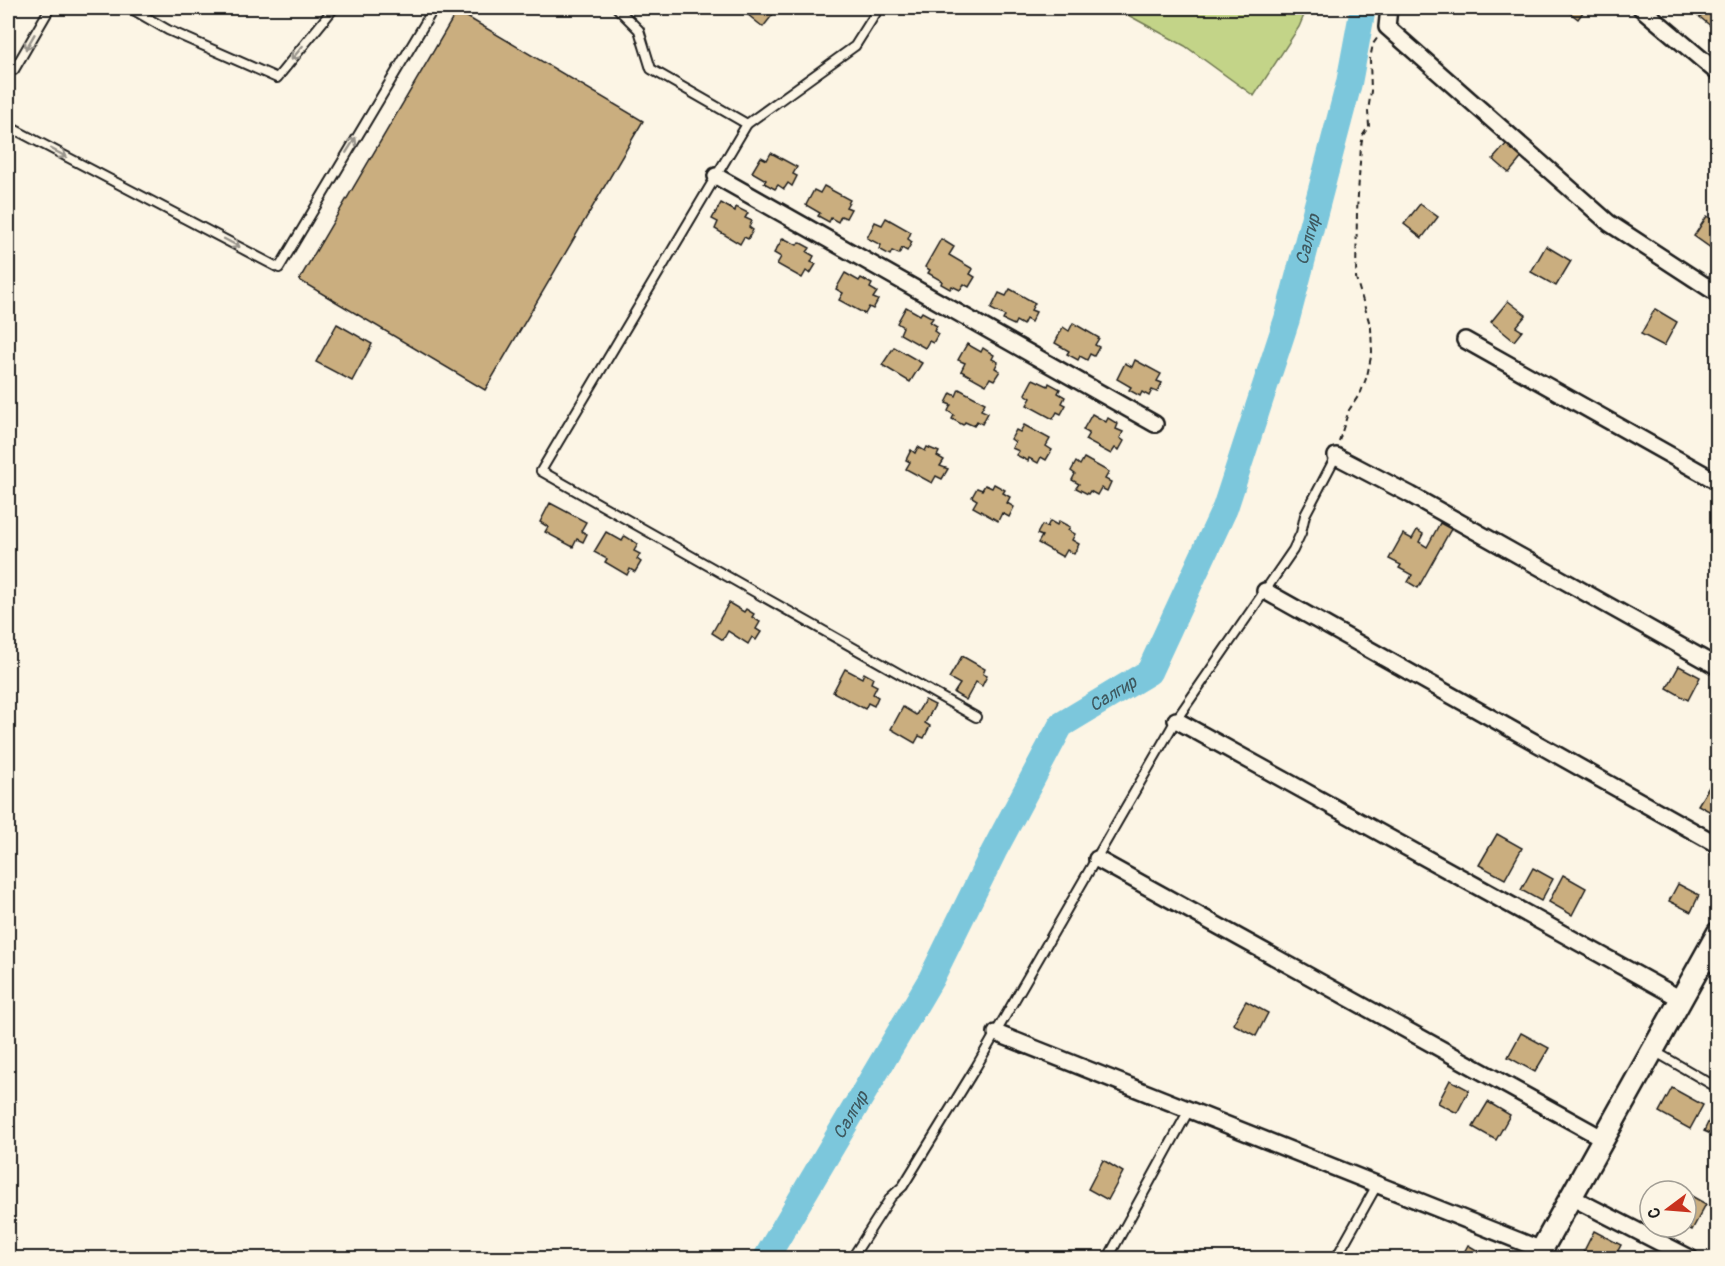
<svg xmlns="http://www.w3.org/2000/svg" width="1725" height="1266" font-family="Pangolin,sans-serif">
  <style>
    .green { fill: #c3d488; stroke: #707852; stroke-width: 1.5 }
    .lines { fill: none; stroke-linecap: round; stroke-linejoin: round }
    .river { stroke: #7cc7dc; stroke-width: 26 }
    .building { fill: #caae7f; stroke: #1c1c1c; stroke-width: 1.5 }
    .service-casing { stroke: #1c1c1c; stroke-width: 12 }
    .minor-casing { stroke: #1c1c1c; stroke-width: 20 }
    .secondary-casing { stroke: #1c1c1c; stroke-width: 26 }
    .path { stroke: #1c1c1c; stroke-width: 2; stroke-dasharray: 6 4.5; stroke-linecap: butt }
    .service { stroke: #fcf5e5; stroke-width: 8 }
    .minor { stroke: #fcf5e5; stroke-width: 15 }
    .secondary { stroke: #fcf5e5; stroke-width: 21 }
    .oneway { stroke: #97938b }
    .labels { text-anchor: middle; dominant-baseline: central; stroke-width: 5; stroke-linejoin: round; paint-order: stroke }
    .water-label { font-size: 18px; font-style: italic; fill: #3e585f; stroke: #fcf5e5 }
  </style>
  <rect width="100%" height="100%" fill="#fcf5e5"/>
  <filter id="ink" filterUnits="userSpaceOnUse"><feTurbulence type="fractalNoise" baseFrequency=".0167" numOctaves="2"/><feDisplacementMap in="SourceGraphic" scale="12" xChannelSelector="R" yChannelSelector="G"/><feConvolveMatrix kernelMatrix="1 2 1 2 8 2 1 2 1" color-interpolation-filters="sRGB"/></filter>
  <g filter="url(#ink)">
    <!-- green -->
    <polygon class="green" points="1115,8 1307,8 1299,27 1254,96 1185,46"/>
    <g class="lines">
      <!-- river -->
      <path class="river" id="s1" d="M766,1258L931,979L994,851L1061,725L1149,672L1225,508L1287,319L1349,83L1363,8"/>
    </g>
    <!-- building -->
    <g class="building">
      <polygon points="744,8 785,8 779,14 774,13 763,27 742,10"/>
      <polygon points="1702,8 1718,8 1718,32 1696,14"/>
      <polygon points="1565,9 1565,8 1586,8 1578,19"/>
      <polygon points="457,11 643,121 485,390 299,280"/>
      <polygon points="1508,142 1523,156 1509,173 1493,159"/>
      <polygon points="771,153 797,167 793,174 797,176 792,186 788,183 784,189 778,185 775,189 764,183 766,180 752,172 761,157 767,160"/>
      <polygon points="824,186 850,200 846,207 851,209 846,218 841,216 838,222 831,218 829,222 818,216 820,213 806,205 814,190 820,193"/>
      <polygon points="721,203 735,211 736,207 748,213 745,218 752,221 749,227 753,230 748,239 744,237 740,244 715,229 718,222 712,219"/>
      <polygon points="1420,204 1438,217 1422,238 1404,224"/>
      <polygon points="1707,216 1718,223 1718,253 1694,236"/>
      <polygon points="886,218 911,232 908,239 912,242 907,251 902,248 899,254 892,251 890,255 879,249 881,245 867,238 875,222 882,225"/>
      <polygon points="783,238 797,245 799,242 810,248 807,252 814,256 811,262 816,264 810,274 806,271 802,278 777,264 781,257 774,253"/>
      <polygon points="941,239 954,247 949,255 973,269 970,274 975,277 969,287 964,284 960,290 952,286 950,289 941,284 942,281 928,273 930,270 925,267"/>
      <polygon points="1546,246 1571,261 1556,286 1531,272"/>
      <polygon points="845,273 859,281 861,278 872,284 870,288 877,292 873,298 878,300 873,309 869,307 865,314 839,300 843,293 836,289"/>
      <polygon points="1010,289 1035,303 1031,310 1036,312 1031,322 1026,319 1023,325 1016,321 1014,325 1003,320 1005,316 991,309 999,293 1006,296"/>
      <polygon points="1508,301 1526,315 1516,327 1522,331 1514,341 1491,322"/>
      <polygon points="906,307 920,315 922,312 933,318 930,322 937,326 934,331 938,334 933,343 929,341 925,348 900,334 903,327 897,323"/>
      <polygon points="1655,309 1677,322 1664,346 1641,334"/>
      <polygon points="1073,323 1099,338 1095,345 1099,347 1094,356 1090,354 1087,360 1080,356 1078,360 1067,354 1069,351 1055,343 1063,327 1069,331"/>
      <polygon points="337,324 372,344 352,381 316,362"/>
      <polygon points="967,344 981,352 983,348 994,355 992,359 998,362 995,368 1000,371 994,380 990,378 986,385 961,371 965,363 958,360"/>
      <polygon points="894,347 922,363 910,382 882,365"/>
      <polygon points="1135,360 1161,374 1157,381 1162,383 1157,392 1152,390 1149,396 1142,392 1140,396 1129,390 1131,387 1117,379 1125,363 1132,367"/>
      <polygon points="1033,379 1048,386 1049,383 1060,389 1058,393 1065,397 1062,403 1066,405 1061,414 1057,412 1053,419 1027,405 1031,398 1025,394"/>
      <polygon points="959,389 985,403 981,410 988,413 982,424 977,421 974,426 965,422 963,425 952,419 954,415 948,411 951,405 946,403 951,393 956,396"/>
      <polygon points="1092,414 1106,422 1108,418 1118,424 1116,429 1123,432 1120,438 1124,441 1119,450 1115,448 1111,454 1085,440 1089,433 1083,430"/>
      <polygon points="1024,425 1050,439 1046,446 1052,450 1046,460 1041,457 1038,463 1029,458 1028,461 1016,455 1019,451 1012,448 1015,442 1011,439 1016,430 1020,432"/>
      <polygon points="918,447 925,451 927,447 939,452 937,456 944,460 940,466 948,469 942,479 936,476 932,483 906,469 910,462 906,460 911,450 915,453"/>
      <polygon points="1084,458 1109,472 1105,479 1111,482 1107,491 1101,488 1097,495 1090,491 1088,494 1076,488 1079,484 1072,480 1075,474 1071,471 1076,462 1080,465"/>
      <polygon points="994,484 1005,490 1003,493 1010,497 1007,503 1014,507 1009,517 1002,513 998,521 973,507 977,500 972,497 977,488 982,490 985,485 992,488"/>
      <polygon points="550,503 586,522 581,531 587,534 583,542 577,539 573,547 545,532 548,527 540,522"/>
      <polygon points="1050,521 1057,525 1059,521 1070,527 1068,530 1075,534 1072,540 1079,544 1074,554 1067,550 1063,557 1038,543 1042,536 1037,534 1042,525 1047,527"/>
      <polygon points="1440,523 1451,529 1418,588 1408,582 1412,575 1399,568 1401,565 1389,559 1403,534 1412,539 1417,530 1423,534 1419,542 1427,547"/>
      <polygon points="606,532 622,541 625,536 638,544 634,551 640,554 637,559 641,562 635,572 630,569 627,575 605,562 607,559 594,552"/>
      <polygon points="729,603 744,612 746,609 754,614 752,617 760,622 756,629 761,632 756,640 752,637 748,644 728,631 723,640 712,633"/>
      <polygon points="962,656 985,669 983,674 987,676 982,686 976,682 966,700 954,693 960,684 949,678"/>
      <polygon points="1679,666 1700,677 1688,700 1667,688"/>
      <polygon points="845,669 862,678 864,673 873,678 871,683 877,686 873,694 878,697 874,706 868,703 865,709 833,692"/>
      <polygon points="925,700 935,705 925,723 930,726 924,738 919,736 915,743 891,729 903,707 916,715"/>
      <polygon points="1712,782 1718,785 1718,816 1698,805"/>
      <polygon points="1497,834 1522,848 1505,879 1479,865"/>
      <polygon points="1533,868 1553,879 1541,901 1521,890"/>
      <polygon points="1563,875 1586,888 1572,915 1549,902"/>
      <polygon points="1678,884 1699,895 1691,912 1669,901"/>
      <polygon points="1246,1001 1268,1013 1256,1036 1233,1024"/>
      <polygon points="1521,1033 1549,1048 1535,1072 1508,1057"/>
      <polygon points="1450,1080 1469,1090 1457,1113 1438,1103"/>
      <polygon points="1672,1088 1703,1105 1690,1129 1659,1112"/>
      <polygon points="1488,1102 1510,1115 1496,1140 1473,1127"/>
      <polygon points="1716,1106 1718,1107 1718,1137 1704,1131"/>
      <polygon points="1103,1160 1123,1172 1108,1200 1088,1189"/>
      <polygon points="1686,1193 1706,1204 1692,1230 1686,1227"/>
      <polygon points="1594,1231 1621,1245 1614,1258 1594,1258 1583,1253"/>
      <polygon points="1468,1245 1490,1258 1461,1258"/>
    </g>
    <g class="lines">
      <defs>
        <g id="service">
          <polyline points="130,8 168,30 277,78 334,8"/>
          <polyline points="617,8 639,30 651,69 747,124 541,471 976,717"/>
          <polyline points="8,70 14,70 50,8"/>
          <polyline points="747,124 855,46 879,8"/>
          <polyline points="8,126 279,268 434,8"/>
          <polyline points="1654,1051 1718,1088"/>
          <polyline points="852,1258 891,1197 903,1186 976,1067 1176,720 1293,550 1301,533 1305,515 1336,456"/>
          <polyline points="1108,1258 1189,1110"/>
          <polyline points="1336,1258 1377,1185"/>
        </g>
        <g id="minor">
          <polyline points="1389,8 1387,27 1609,223 1718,294"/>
          <polyline points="1641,8 1718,73"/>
          <polyline points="716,176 1155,424"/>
          <polyline points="1465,340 1718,482"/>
          <polyline points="1336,456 1411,495 1718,667"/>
          <polyline points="1265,591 1718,845"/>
          <polyline points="1176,720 1681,999"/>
          <polyline points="1097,859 1604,1139"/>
          <polyline points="1704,959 1718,966"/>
          <polyline points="996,1033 1542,1250"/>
          <polyline points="1571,1197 1690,1258"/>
        </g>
        <polyline id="secondary" points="1537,1258 1718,933"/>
      </defs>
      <!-- service casing -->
      <use href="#service" class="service-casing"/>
      <!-- minor casing -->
      <use href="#minor" class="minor-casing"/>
      <!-- secondary casing -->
      <use href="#secondary" class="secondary-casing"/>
      <!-- path -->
      <polyline class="path" points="1339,441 1349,410 1361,392 1367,376 1372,352 1371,328 1356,278 1357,211 1361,146 1363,135 1369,126 1368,111 1371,91 1370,59 1373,44 1378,37"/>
      <!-- service -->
      <use href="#service" class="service"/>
      <!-- minor -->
      <use href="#minor" class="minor"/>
      <!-- secondary -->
      <use href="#secondary" class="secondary"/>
    </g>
    <!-- one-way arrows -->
    <defs><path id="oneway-shaft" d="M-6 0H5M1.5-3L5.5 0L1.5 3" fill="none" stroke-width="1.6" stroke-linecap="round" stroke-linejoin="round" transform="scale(1.5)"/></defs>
    <g class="oneway">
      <use href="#oneway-shaft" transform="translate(30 42) rotate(120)"/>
      <use href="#oneway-shaft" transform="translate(297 53) rotate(129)"/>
      <use href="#oneway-shaft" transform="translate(351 145) rotate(-58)"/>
      <use href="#oneway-shaft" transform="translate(59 153) rotate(28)"/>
      <use href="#oneway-shaft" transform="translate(232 243) rotate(28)"/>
    </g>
  </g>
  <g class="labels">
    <!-- water labels -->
    <g class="water-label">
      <text stroke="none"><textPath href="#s1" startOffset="1174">Салгир</textPath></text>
      <text stroke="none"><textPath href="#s1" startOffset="670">Салгир</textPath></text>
      <text stroke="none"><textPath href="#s1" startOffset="166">Салгир</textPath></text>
    </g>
  </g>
  <!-- margin -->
  <rect width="1725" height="1266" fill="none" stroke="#fcf5e5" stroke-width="30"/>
  <rect x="15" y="15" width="1695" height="1236" fill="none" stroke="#1c1c1c" stroke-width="2" filter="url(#ink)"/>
  <!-- north arrow -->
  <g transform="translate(1668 1209) rotate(254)"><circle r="28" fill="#fcf5e5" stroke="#a29e95" stroke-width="1.5"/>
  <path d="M0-4.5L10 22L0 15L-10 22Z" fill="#c8321e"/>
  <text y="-9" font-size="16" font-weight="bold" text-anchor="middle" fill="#1c1c1c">С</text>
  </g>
</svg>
